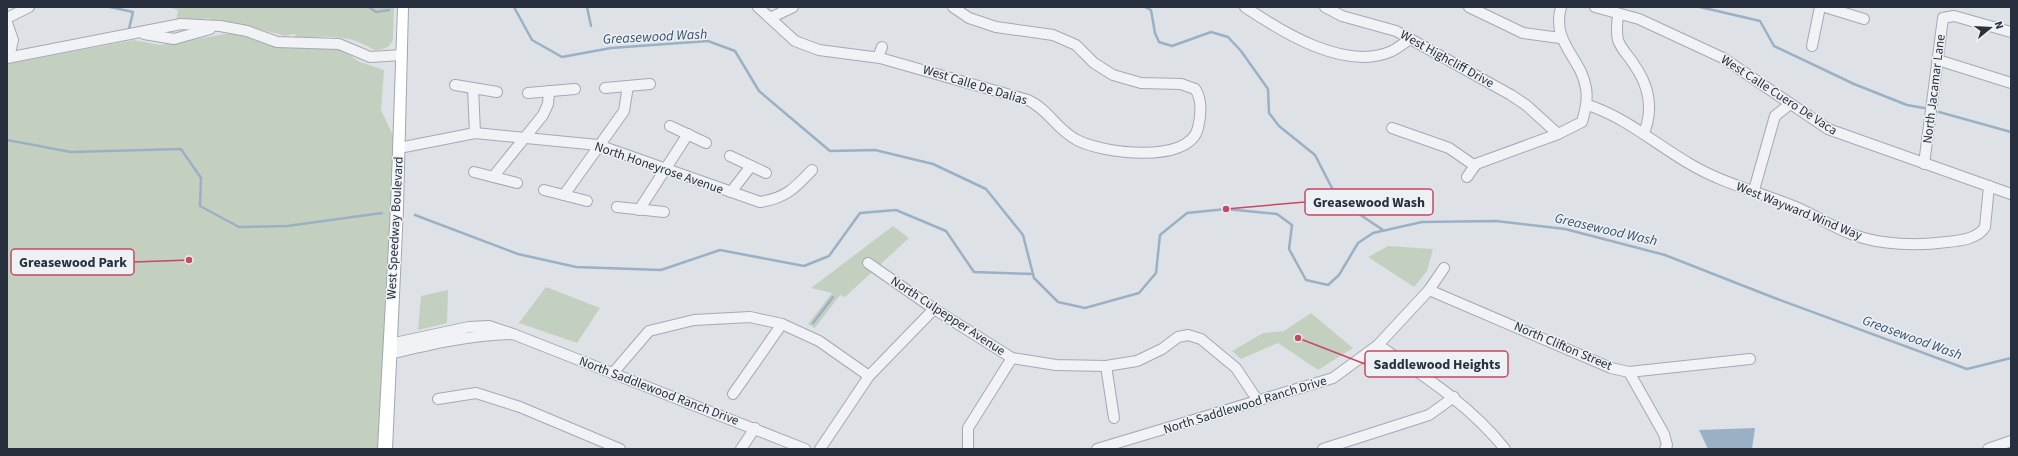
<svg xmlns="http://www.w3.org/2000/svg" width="2018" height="456" font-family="'Source Sans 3',sans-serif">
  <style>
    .green { fill: #c4d0bf }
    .water { fill: #9ab1c5 }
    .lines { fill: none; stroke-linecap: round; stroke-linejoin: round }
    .stream { stroke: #9ab1c5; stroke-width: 2.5 }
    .minor-casing { stroke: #a4a9b1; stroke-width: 12 }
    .major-casing { stroke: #9ea7b2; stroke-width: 2 }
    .minor { stroke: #f0f2f5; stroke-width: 10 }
    .major { fill: #fff; fill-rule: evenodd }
    .labels { text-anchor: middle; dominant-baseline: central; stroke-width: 3; stroke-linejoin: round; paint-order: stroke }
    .street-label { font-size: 13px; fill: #28303d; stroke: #edf1f4 }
    .water-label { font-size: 14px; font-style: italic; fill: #34516e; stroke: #edf1f4 }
    .leader { fill: none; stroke: #c64862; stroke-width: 1.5 }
    .callout-dot { fill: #c64862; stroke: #edf1f4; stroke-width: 1.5 }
    .callout { fill: #edf1f4; stroke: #c64862; stroke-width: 1.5 }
    .callout-label { font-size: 14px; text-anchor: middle; font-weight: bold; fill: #28303d }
  </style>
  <rect width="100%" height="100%" fill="#dee2e7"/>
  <!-- green -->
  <g class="green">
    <path d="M168,7H394L393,39C391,48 382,50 374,50C344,32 327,38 295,37L296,35L293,34L285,36L240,24L207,21L211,18L176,21L178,10Z"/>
    <polygon points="231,33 282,47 336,46 360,62 384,70 381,110 399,148 383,449 7,449 7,64 134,40 160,45"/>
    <polygon points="893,226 909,238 845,297 840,295 815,328 808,324 832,293 811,288"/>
    <polygon points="1388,246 1433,249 1427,271 1414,287 1368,257"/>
    <polygon points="546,287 600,308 577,343 519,323"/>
    <polygon points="448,290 447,323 418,330 421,296"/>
    <polygon points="1311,313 1353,348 1318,370 1278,343 1241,359 1232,351 1263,333 1284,331"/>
  </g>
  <!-- water -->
  <polygon class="water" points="1755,428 1752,449 1708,449 1699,430"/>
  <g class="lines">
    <!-- stream -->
    <g class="stream">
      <polyline points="110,7 133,12 129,29"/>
      <polyline points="369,7 376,12 389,10"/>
      <polyline points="514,7 532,40 562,57 611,48 708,41 735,51 759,91 830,151 875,150 933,164 986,189 1023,235 1034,278 1058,302 1085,308 1139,293 1156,273 1160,235 1187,213 1226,209 1277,214 1292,225 1289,249 1306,280 1328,285 1339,275 1358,243 1373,233 1422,222 1496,221 1565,229 1665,255 1772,297 1967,369 2011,358"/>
      <polyline points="587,7 591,26"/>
      <polyline points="1145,7 1151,10 1155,33 1159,42 1172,46 1211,32 1228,37 1241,51 1268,89 1269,113 1279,126 1315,155 1335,194 1359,214 1383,230"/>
      <polyline points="1700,7 1760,21 1774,46 1854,84 1907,105 1924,108"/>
      <polyline points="1939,112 2011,132"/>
      <polyline points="7,140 71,152 181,149 201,178 200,206 239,227 287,226 382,213"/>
      <polyline points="415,215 518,254 576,267 661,270 720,250 804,266 829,256 860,213 896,210 946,231 974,272 1033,274"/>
      <polyline points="813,323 833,297"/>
    </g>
    <defs>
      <g id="minor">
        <path d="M758,7L795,41L819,50L880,58L1028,100C1048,109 1057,130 1077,140C1101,153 1189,165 1198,128C1201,115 1203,100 1195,89"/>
        <polyline points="953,7 969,18 996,27 1053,35 1076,45 1094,63 1113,75 1141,83 1181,84 1195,89"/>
        <path d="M1245,7C1282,32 1346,72 1392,51C1398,48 1404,43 1410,39"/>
        <polyline points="1325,7 1342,16 1396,31 1511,95 1526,105 1558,134"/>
        <polyline points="1469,7 1523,33 1560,38"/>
        <polyline points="1595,7 1639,19 1723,58 1828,129 2011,194"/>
        <polyline points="1825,7 1864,19"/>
        <path d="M1618,15C1617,23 1616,32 1618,40C1621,49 1628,55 1633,63C1649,85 1654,108 1644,133"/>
        <polyline points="7,18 29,7"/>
        <polyline points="770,18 793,7"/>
        <polyline points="7,23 13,40 9,57"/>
        <polyline points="144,34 174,39 210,29"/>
        <polyline points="1812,46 1820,7"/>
        <polyline points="878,57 882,47"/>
        <polyline points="7,58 181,24 220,26 247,31 277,42 339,44 370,57 402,55"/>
        <polyline points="1938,60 2011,83"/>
        <polyline points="455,85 497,92"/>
        <polyline points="473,88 475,133"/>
        <polyline points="605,88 650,84"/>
        <polyline points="528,93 575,89"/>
        <path d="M1588,105C1627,118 1655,144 1690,164C1720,182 1755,191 1788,204C1811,212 1831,227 1854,235C1881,245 1918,246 1947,242C1959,241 1978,239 1985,227L1989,186"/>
        <polyline points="670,126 706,143"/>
        <polyline points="1392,128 1449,148 1475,166"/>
        <path d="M399,148L475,133L598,145L760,202C786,198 795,188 812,170"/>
        <polyline points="730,156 766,173"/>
        <polyline points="1924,164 1943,18 1954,16 2011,32"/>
        <polyline points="474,172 517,183"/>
        <polyline points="493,177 543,115 548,104 549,91"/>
        <path d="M1467,177L1476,164L1558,134L1582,122C1585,111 1588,100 1586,88C1581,57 1551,43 1561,7"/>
        <polyline points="544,190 587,201"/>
        <polyline points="1754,190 1775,116 1790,104"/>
        <polyline points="731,192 751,166"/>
        <polyline points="564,195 624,111 628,86"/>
        <polyline points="617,207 664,212"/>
        <polyline points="639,210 688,134"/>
        <polyline points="868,263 934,309 1012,358 1056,365 1106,366 1137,361 1162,349 1178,337 1188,335 1201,339 1236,368 1258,401"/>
        <polyline points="1429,290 1611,368 1629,372 1750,359"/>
        <polyline points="513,334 805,449"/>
        <path d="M390,344L469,327L489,326L513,334C471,335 431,344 390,354"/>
        <path d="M1378,345C1424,376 1470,405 1505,449"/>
        <polyline points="1106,366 1114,418"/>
        <polyline points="1629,372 1664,434 1667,445 1665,449"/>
        <polyline points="613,373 649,331 694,320 750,317 782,324 819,341 869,376"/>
        <polyline points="733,394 782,324"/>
        <polyline points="438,399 476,393 520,407 620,449"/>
        <polyline points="741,449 755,428"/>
        <polyline points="820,449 869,376 934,309"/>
        <polyline points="968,449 968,428 1012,358"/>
        <polyline points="1097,449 1333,378 1378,345 1429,290 1444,268"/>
        <polyline points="1323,449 1429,415 1454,397"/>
        <polyline points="1988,449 2011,441"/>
      </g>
      <polygon id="major" points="398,7 408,7 403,208 392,449 378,449 391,208"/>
    </defs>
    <!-- minor casing -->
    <use href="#minor" class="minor-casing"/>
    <!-- major casing -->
    <use href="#major" class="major-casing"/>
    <!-- minor -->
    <use href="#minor" class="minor"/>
    <!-- major -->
    <use href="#major" class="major"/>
  </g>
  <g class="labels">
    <!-- street labels -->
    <g class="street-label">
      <text transform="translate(1447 59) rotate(29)">West Highcliff Drive</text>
      <text transform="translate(975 85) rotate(17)">West Calle De Dalias</text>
      <text transform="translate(1934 89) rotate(-83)">North Jacamar Lane</text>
      <text transform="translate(1779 95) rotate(33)">West Calle Cuero De Vaca</text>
      <text transform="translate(659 168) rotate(19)">North Honeyrose Avenue</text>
      <text transform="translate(1799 211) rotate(22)">West Wayward Wind Way</text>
      <text transform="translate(395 228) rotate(-87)">West Speedway Boulevard</text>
      <text transform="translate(948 316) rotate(33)">North Culpepper Avenue</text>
      <text transform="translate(1563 346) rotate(23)">North Clifton Street</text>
      <text transform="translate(659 391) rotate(21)">North Saddlewood Ranch Drive</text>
      <text transform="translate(1245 405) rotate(-17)">North Saddlewood Ranch Drive</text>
    </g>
    <!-- water labels -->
    <g class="water-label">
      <text transform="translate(655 37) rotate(-3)">Greasewood Wash</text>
      <text transform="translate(1606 230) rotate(13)">Greasewood Wash</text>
      <text transform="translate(1912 338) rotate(20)">Greasewood Wash</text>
    </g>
  </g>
  <!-- callouts -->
  <path class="leader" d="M1226 209L1305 202M189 260L134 262M1298 338L1365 364"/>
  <g class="callout-dot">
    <circle cx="1226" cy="209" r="4"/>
    <circle cx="189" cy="260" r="4"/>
    <circle cx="1298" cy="338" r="4"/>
  </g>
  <g class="callout">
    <rect x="1305" y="189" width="128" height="26" rx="4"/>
    <rect x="11" y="249" width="123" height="26" rx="4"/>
    <rect x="1365" y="351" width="143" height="26" rx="4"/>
  </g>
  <g class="callout-label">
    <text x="1369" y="207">Greasewood Wash</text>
    <text x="73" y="267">Greasewood Park</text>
    <text x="1437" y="369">Saddlewood Heights</text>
  </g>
  <!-- border -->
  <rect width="2018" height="456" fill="none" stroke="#28303d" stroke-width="16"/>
  <!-- north arrow -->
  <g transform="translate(1990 28) rotate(72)" stroke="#edf1f4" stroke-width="3" paint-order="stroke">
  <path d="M0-3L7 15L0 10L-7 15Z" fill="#28303d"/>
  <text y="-6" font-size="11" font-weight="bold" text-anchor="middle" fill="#28303d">N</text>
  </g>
</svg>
